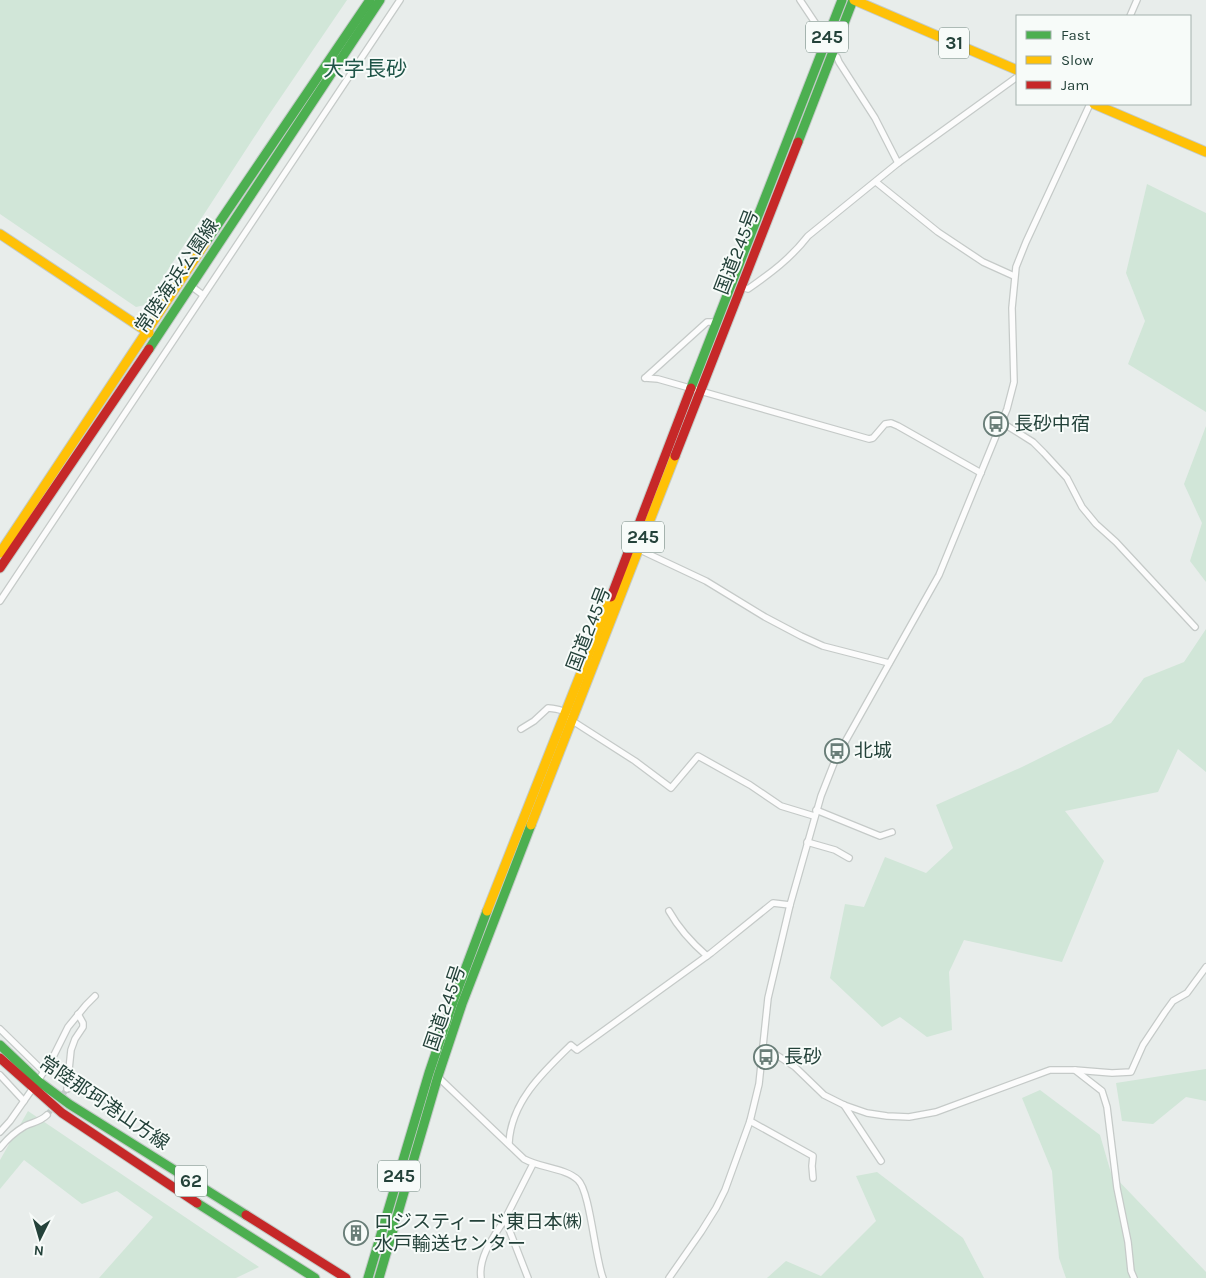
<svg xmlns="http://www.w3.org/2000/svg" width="1206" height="1278" font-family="Karla,'Noto Sans JP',sans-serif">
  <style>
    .green { fill: #d1e6d8 }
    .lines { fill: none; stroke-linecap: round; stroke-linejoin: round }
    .street-tunnel { stroke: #c1cbc8; stroke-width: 5.5; stroke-dasharray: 5.5 3; stroke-linecap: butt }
    .street-casing { stroke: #c5cac8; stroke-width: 8 }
    .fast-casing { stroke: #c3cbc8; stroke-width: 11 }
    .slow-casing { stroke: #c3cbc8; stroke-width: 11 }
    .jam-casing { stroke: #c3cbc8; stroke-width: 11 }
    .street { stroke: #fcfcfc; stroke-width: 5.5 }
    .fast { stroke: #4caf50; stroke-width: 9 }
    .slow { stroke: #ffc107; stroke-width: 9 }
    .jam { stroke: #c62828; stroke-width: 9 }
    .labels { text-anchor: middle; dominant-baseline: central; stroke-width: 4; stroke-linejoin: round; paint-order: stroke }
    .shield { fill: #f7fbf9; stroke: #637a73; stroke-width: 1 }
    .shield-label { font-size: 18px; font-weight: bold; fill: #24423a }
    .street-label { font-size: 19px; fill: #24423a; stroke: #f7fbf9 }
    .poi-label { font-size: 19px; fill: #24423a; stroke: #f7fbf9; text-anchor: start }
    .quarter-label { font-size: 21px; fill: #1f5548; stroke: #f7fbf9 }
  </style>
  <rect width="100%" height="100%" fill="#e8edeb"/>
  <!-- green -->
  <g class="green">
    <polygon points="0,0 347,0 266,119 145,305 136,307 0,214"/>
    <polygon points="1147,184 1206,213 1206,412 1128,364 1145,321 1126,273"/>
    <polygon points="1206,426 1206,582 1190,561 1202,523 1184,484"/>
    <polygon points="1206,629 1206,772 1178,749 1158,792 1065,811 1104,861 1062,962 964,940 949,972 952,1030 927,1037 900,1017 882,1027 830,978 845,904 864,907 885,857 926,873 953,848 936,805 1022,767 1111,723 1144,678 1184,662"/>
    <polygon points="1206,1069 1206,1101 1186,1097 1153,1124 1122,1121 1116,1083"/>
    <polygon points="1040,1090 1100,1135 1111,1173 1206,1272 1206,1278 1066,1278 1059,1258 1052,1171 1022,1098"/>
    <polygon points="28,1111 259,1267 236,1278 99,1278 153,1217 117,1191 82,1204 24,1160 0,1189 0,1160"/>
    <polygon points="877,1172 963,1238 984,1278 767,1278 786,1261 821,1276 876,1221 856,1176"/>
  </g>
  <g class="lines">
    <!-- street-tunnel -->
    <polyline class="street-tunnel" points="47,1115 67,1089"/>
    <defs>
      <g id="street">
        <polyline points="800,0 822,33"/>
        <polyline points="1130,16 1137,0"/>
        <polyline points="837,57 839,62 875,118 898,163"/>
        <polyline points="876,182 938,232 983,262 1014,276"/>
        <polyline points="191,286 203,295"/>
        <path d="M741,287L748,289C771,273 791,258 808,236L898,163L1017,77"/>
        <polyline points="645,378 658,379 869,439 873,438 885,424 891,423 898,426 981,473"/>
        <polyline points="645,378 707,322 716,322"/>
        <polyline points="1001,422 1033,442 1044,453 1067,478 1082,507 1096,524 1116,542 1195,627"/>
        <polyline points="638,549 706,581 765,617 801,636 823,646 889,663"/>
        <polyline points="0,601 400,0"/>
        <path d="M521,729L534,721L548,708C560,709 565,710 571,720L635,761L671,788L698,756L750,785L781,806L814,816"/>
        <polyline points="816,810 880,836 892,832"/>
        <polyline points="807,842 835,850 849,858"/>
        <path d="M669,911C679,929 692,943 707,956"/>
        <polyline points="0,1029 44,1072"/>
        <polyline points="763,1046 795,1067 824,1095 844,1105 867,1113 887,1116 909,1117 936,1112 1050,1070 1075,1070 1102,1091 1107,1107 1117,1188 1128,1242 1131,1271 1134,1278"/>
        <polyline points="1075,1070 1112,1073 1131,1072 1143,1045 1165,1012 1173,1001 1187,993 1206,967"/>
        <polyline points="0,1075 24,1101"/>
        <path d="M437,1076L524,1159C540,1168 566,1168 578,1180C590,1191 595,1258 603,1278"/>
        <polyline points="38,1081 54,1055 68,1027 86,1005 95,996"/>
        <polyline points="67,1089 71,1050 75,1039 83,1027 83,1023 78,1014"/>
        <polyline points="844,1105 881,1161"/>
        <polyline points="750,1121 813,1156 812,1166 813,1178"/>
        <polyline points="0,1132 10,1121 33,1088"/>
        <path d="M509,1143C511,1102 543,1072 571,1045L577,1050L711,953L773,903L790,905"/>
        <path d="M0,1148C7,1139 15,1132 25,1126C33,1122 40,1122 47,1115"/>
        <path d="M481,1278C478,1257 494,1236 505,1219"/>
        <polyline points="528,1278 505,1219 533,1164"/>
        <polyline points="669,1278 701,1232 716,1208 725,1190 750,1121 759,1084 768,998 790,905 821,796 836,758 939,575 1007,409 1014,382 1012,308 1016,267 1026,242 1090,104"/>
      </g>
      <g id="fast">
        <polyline points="798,142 853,0"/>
        <polyline points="206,242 370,0"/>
        <polyline points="149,349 380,0"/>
        <polyline points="691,388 842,0"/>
        <polyline points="0,1045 38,1081 69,1104 246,1215"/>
        <polyline points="197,1203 315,1278"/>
        <polyline points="368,1278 429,1073 453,1002 487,911"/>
        <polyline points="379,1278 438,1076 462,1004 531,825"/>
      </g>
      <g id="slow">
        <polyline points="854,0 1017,70"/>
        <polyline points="1094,104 1206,152"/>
        <polyline points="0,234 149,333"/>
        <polyline points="0,553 206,242"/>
        <polyline points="531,825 675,456"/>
        <polyline points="487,911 611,597"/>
      </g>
      <g id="jam">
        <polyline points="675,456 798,142"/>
        <polyline points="0,568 149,349"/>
        <polyline points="611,597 691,388"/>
        <polyline points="0,1058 62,1113 197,1203"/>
        <polyline points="246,1215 346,1278"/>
      </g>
    </defs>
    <!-- street casing -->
    <use href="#street" class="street-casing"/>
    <!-- fast casing -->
    <use href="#fast" class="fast-casing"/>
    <!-- slow casing -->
    <use href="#slow" class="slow-casing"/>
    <!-- jam casing -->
    <use href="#jam" class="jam-casing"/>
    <!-- street -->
    <use href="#street" class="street"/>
    <!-- fast -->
    <use href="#fast" class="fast"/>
    <!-- slow -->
    <use href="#slow" class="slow"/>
    <!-- jam -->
    <use href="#jam" class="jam"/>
  </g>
  <!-- icons -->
  <defs>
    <symbol id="bus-ring" viewBox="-11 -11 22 22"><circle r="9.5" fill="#f7fbf9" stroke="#697e78" stroke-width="1.5"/><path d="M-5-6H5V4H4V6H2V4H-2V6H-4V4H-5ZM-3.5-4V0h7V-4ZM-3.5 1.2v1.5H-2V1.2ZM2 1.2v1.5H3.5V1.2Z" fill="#697e78"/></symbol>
    <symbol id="building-ring" viewBox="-11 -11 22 22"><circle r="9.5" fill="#f7fbf9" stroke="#697e78" stroke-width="1.5"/><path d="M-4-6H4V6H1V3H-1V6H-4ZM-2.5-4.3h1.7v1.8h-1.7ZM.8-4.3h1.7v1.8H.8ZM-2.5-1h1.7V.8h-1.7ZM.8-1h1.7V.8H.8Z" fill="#697e78"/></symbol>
  </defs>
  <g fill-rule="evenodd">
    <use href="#bus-ring" x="982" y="410" width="28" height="28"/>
    <use href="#bus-ring" x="823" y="737" width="28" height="28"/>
    <use href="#bus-ring" x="752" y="1043" width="28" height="28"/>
    <use href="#building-ring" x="342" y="1219" width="28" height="28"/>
  </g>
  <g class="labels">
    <!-- shield labels -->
    <g class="shield">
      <rect x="806" y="21.5" width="42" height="31" rx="4"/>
      <rect x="939" y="27.5" width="30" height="31" rx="4"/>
      <rect x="622" y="521.5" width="42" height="31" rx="4"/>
      <rect x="378" y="1160.5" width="42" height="31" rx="4"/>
      <rect x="175" y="1165.5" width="32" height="31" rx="4"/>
    </g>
    <g class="shield-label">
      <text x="827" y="37">245</text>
      <text x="954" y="43">31</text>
      <text x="643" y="537">245</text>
      <text x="399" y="1176">245</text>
      <text x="191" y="1181">62</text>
    </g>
    <!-- street labels -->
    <g class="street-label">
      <text transform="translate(737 252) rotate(-69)">国道245号</text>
      <text transform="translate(177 276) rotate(-56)">常陸海浜公園線</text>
      <text transform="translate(589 629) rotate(-69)">国道245号</text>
      <text transform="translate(445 1008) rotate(-71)">国道245号</text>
      <text transform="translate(104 1103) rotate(34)">常陸那珂港山方線</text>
    </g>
    <!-- poi labels -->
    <g class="poi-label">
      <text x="1014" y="424">長砂中宿</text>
      <text x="854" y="751">北城</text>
      <text x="784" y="1057">長砂</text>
      <text x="374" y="1222">ロジスティード東日本㈱<tspan x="374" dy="22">水戸輸送センター</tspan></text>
    </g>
    <!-- quarter labels -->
    <g class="quarter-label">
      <text x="365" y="69">大字長砂</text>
    </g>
  </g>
  <!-- legend -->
  <rect x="1016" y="15" width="175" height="90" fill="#f7fbf9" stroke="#a3b1ad"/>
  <rect x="1026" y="31" width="25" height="8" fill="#4caf50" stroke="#a3b1ad"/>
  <text x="1061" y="40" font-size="15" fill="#24423a">Fast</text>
  <rect x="1026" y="56" width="25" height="8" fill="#ffc107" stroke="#a3b1ad"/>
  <text x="1061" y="65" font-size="15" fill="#24423a">Slow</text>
  <rect x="1026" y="81" width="25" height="8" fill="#c62828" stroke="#a3b1ad"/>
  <text x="1061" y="90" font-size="15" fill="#24423a">Jam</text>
  <!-- north arrow -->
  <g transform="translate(40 1238) rotate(185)" stroke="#f7fbf9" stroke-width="4" paint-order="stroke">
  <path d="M0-4L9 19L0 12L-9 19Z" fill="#24423a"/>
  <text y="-8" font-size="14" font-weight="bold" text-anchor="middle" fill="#24423a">N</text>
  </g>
</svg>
